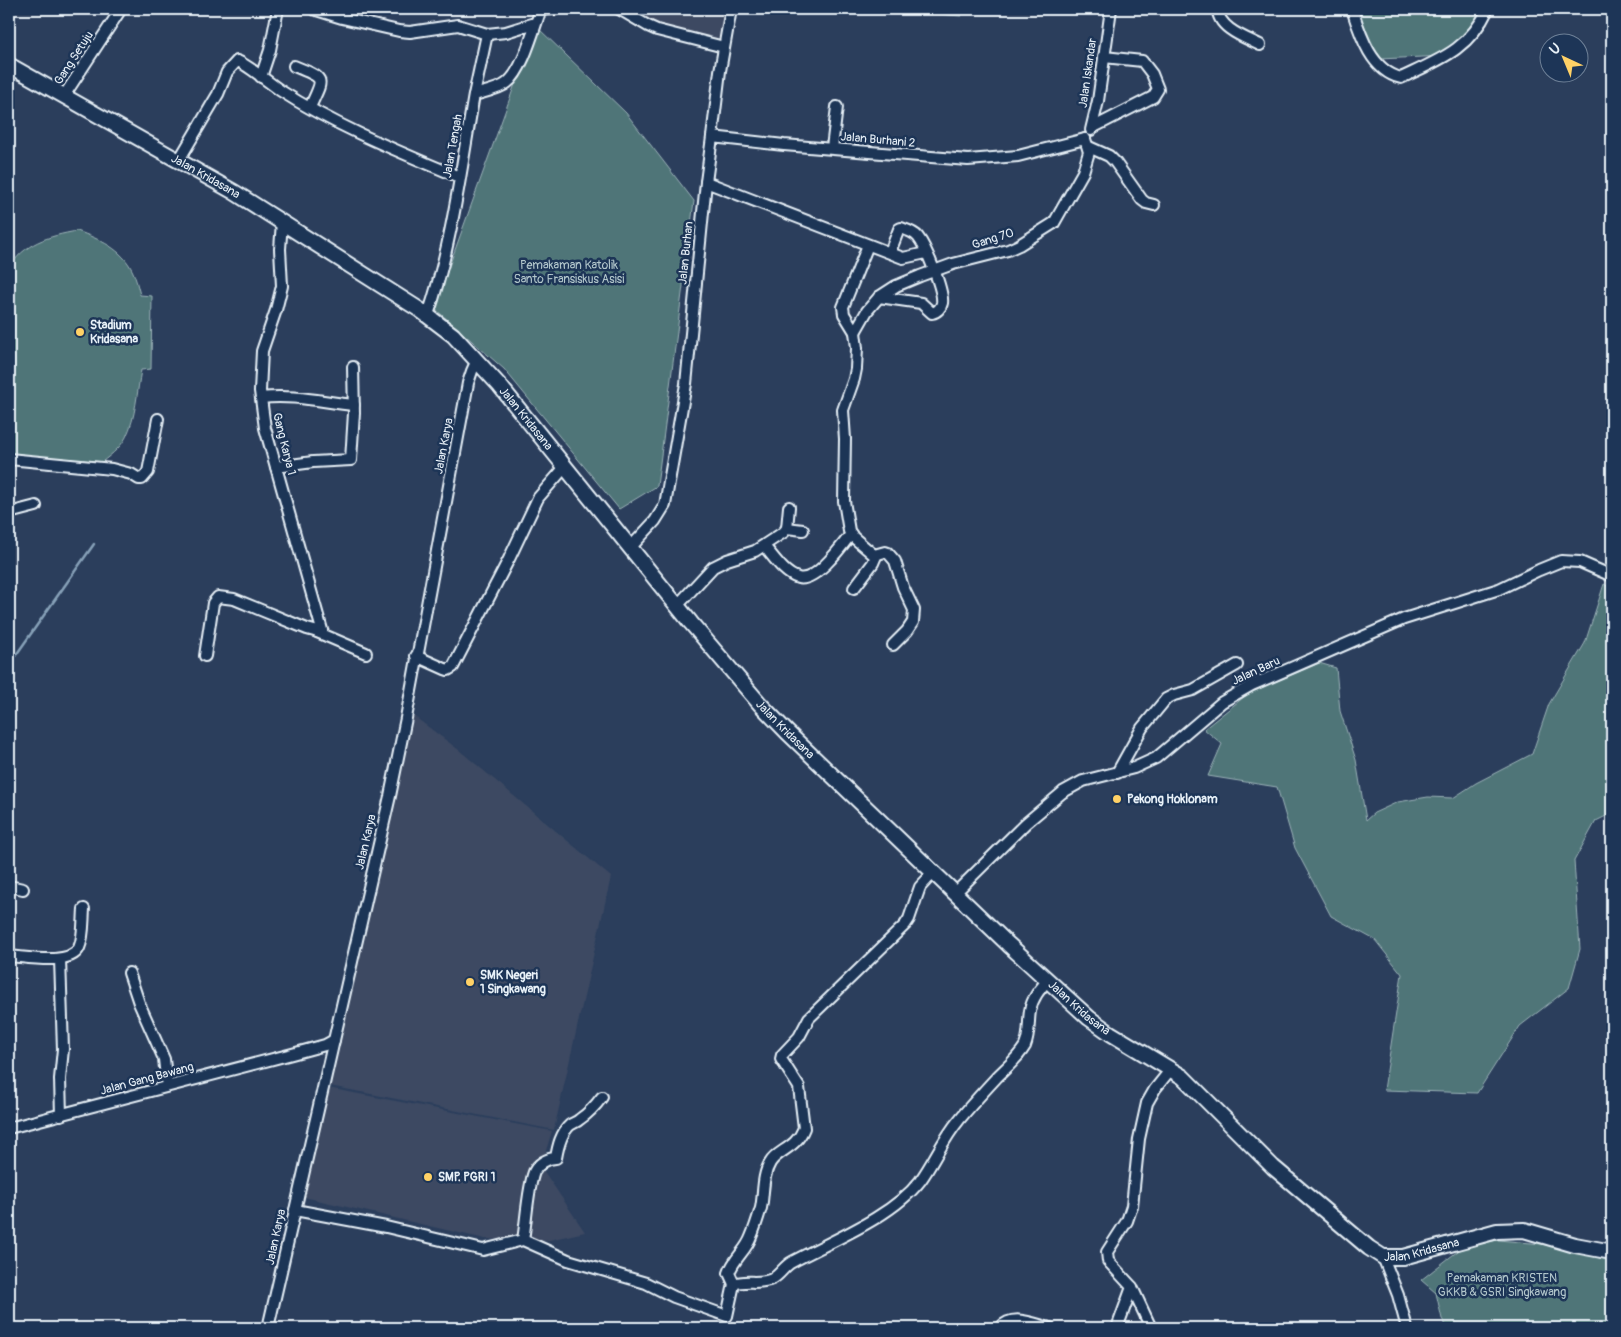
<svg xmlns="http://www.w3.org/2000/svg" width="1621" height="1337" font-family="Pangolin,sans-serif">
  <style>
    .built { fill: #3c4962 }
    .green { fill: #4f7578; stroke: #9cb3b8 }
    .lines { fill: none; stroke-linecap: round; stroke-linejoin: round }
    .stream { stroke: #87a1b8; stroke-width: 2.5 }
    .street-casing { stroke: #e8f1f8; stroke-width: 14 }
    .secondary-casing { stroke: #e8f1f8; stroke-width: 18 }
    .street { stroke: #1d3557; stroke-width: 10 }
    .secondary { stroke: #1d3557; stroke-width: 14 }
    .poi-dot { fill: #ffd166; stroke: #1d3557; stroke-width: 2 }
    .labels { text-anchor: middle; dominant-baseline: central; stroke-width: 5; stroke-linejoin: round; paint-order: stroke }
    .street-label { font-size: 12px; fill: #e8f1f8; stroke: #1d3557 }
    .park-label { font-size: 12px; fill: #b2c6cb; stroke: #1d3557 }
    .poi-label { font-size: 12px; font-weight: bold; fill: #e8f1f8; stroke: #1d3557; text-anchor: start }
  </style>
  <rect width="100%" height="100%" fill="#2b3e5c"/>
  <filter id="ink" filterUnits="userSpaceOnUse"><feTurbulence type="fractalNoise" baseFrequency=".02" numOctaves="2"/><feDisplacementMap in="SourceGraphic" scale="10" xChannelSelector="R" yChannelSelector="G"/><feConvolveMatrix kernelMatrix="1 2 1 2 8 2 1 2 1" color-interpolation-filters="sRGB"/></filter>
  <g filter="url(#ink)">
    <!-- built -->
    <g class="built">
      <polygon points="628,9 726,9 719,43 656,29 646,18"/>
      <polygon points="411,714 459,750 611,877 554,1130 330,1086"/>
      <polygon points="328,1088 552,1131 545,1154 535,1158 585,1232 545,1241 485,1239 304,1197"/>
    </g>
    <!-- green -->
    <g class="green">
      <polygon points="875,9 964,9 961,16"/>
      <polygon points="1357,9 1490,9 1444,56 1379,59"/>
      <polygon points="536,26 626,113 694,201 657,486 619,509 504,369 434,308"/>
      <path d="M77,231C99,239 123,249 133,272C136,279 138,287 140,295L152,296L151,369L141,370C137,392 136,417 126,437C120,449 108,457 98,465L16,457L9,450V269C23,243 49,236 77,231Z"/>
      <polygon points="1604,584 1612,589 1612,813 1596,821 1574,861 1580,949 1569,988 1520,1026 1477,1093 1384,1090 1402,974 1375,940 1331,916 1295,848 1277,787 1208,776 1222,744 1204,729 1249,693 1319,663 1336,668 1340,711 1356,760 1366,820 1374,813 1398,802 1428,797 1453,798 1476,783 1532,754 1549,704 1585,643"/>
      <polygon points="1498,1240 1542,1244 1612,1261 1612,1328 1448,1328 1442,1319 1436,1293 1421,1280 1463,1247"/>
    </g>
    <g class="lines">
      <!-- stream -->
      <polyline class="stream" points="9,665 94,544"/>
      <defs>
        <g id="street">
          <polyline points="313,9 342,18 399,31 410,32 458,25 487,34 506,32 535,23"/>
          <polyline points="619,9 648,26 657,30 724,47"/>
          <path d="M1218,9C1217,28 1246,38 1260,45"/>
          <path d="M1352,9C1360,34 1371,71 1401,78C1439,60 1469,50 1488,9"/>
          <polyline points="540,10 554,9"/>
          <path d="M294,66C326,79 324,77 310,107"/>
          <polyline points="261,77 270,50 278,9"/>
          <polyline points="474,95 487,34"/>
          <polyline points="64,96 121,9"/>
          <polyline points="1092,128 1153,97 1158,89 1152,74 1142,61 1104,57"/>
          <polyline points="1091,130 1098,101 1111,9"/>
          <polyline points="712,137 720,71 731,9"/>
          <polyline points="1089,147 1109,156 1115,162 1142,200 1146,203 1154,205"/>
          <polyline points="832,148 837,107"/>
          <path d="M179,160L218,94L227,72L237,61C244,62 272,85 281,91C335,126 400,152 459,177"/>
          <polyline points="706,182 712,137 784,145 968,160 1018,156 1085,139"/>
          <path d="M868,245L843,307L844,314L855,332L867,311L879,297L921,303L932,313C937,312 941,308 942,303C944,291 926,247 918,237C915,233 907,230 901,228L899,229L890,252"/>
          <polyline points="879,297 896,286 920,276 953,264 1008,250 1019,245 1054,223 1083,172 1089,152 1085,139"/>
          <path d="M428,315C452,244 461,169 474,95C484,92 500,89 507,83C523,71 534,28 541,9"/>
          <polyline points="855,332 857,348 856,369 854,379 843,410 845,439 844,501 849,531 853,537 874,555 885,552 888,553 895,561 903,587 914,610 913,622 907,631 893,645"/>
          <path d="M261,398C293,394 323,402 354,405"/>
          <polyline points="9,459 112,469 131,474 139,479 142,479 148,472 158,419"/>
          <polyline points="276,467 313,462 351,460 354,413 353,367"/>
          <polyline points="9,513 36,506"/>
          <polyline points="787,528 803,530"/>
          <path d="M764,546C773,556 784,574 798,578C815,583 842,546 851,534"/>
          <polyline points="630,548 655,521 665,505 686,384 706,182 903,258 926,253"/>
          <polyline points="854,588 873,563 876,556"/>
          <polyline points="677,606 713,567 727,560 755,551 784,532 787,528 789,507"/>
          <polyline points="317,632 366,653"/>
          <polyline points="205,656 213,603 218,597 234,599 307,629 318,632 322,630 265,428 260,391 262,351 276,310 282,286 280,249 282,222"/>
          <polyline points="416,656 445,669 448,670 453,667 509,559 538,498 565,467"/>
          <polyline points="1117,773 1142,728 1166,699 1174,695 1193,690 1237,665"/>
          <polyline points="9,886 23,889"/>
          <polyline points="955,893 1026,823 1063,792 1083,781 1134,768 1156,758 1222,702 1252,685 1404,619 1499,589 1539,570 1561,561 1580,562 1612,576"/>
          <path d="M9,956C26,957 70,966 79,948C84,937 83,921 84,909"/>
          <polyline points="60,959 63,1049 60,1079 61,1115"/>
          <polyline points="129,973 139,1003 164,1059 167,1086"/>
          <polyline points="9,1128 292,1054 325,1045 334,1040"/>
          <path d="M295,1210L386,1227L483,1250L523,1240L568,1260L646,1283L674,1297L727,1316L734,1284C746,1279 759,1285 772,1279C780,1275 784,1266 792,1262C831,1241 892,1217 920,1181C934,1162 943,1139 959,1120C971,1105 984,1091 997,1077C1007,1067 1018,1058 1025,1046C1030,1034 1028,1023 1030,1011C1032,998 1040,989 1048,980"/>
          <path d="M523,1240C526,1223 528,1187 534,1172C538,1164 547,1158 556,1158C558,1146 561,1133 570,1125C573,1123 577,1122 580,1119C589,1113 596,1105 602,1097"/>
          <polyline points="1383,1257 1398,1295 1407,1328"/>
          <path d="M734,1284L729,1273C734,1258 746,1251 751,1237C755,1228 758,1218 761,1208C764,1193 762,1176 770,1163C777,1150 796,1149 804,1128L799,1087L781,1059L782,1055L799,1037L809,1018L905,925L909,919L920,887L934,872"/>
          <polyline points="1132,1287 1151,1328"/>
          <polyline points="268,1328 390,796 406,718 468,383 472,371 477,360"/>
          <path d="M1000,1328C1013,1313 1034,1324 1050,1328"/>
          <polyline points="1117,1328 1132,1287 1108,1261 1107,1252 1127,1221 1132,1206 1139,1139 1147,1103 1155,1089 1171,1069"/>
        </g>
        <g id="secondary">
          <path id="s1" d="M9,65L234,192L420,310L453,335L500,386L691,623L760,704L787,732L1009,945L1089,1018L1110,1033L1183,1077L1273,1167L1369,1248L1383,1257H1403L1497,1231L1524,1230L1575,1245L1612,1252"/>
        </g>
      </defs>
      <!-- street casing -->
      <use href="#street" class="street-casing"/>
      <!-- secondary casing -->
      <use href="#secondary" class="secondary-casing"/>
      <!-- street -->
      <use href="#street" class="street"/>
      <!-- secondary -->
      <use href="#secondary" class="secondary"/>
    </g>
  </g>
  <!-- markers -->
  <g class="poi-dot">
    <circle cx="80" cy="332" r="5"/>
    <circle cx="1117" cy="799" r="5"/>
    <circle cx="470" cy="982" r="5"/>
    <circle cx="428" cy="1177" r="5"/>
  </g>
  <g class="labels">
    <!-- street labels -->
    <g class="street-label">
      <text transform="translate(74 58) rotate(-57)">Gang Setuju</text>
      <text transform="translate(1088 73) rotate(-82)">Jalan Iskandar</text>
      <text transform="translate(878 140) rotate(5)">Jalan Burhani 2</text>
      <text transform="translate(453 146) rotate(-80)">Jalan Tengah</text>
      <text stroke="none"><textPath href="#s1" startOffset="226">Jalan Kridasana</textPath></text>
      <text transform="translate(993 239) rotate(-18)">Gang 70</text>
      <text transform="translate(686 253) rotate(-84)">Jalan Burhan</text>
      <text stroke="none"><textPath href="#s1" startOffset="631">Jalan Kridasana</textPath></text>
      <text transform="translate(284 444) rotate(76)">Gang Karya 1</text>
      <text transform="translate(444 446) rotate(-79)">Jalan Karya</text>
      <text transform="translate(1256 671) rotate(-25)">Jalan Baru</text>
      <text stroke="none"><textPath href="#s1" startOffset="1036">Jalan Kridasana</textPath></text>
      <text transform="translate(366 842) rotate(-77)">Jalan Karya</text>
      <text stroke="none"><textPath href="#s1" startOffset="1441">Jalan Kridasana</textPath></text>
      <text transform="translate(147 1079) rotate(-15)">Jalan Gang Bawang</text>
      <text transform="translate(276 1237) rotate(-78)">Jalan Karya</text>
      <text stroke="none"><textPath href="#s1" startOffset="1875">Jalan Kridasana</textPath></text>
    </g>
    <!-- park labels -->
    <g class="park-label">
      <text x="569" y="265">Pemakaman Katolik<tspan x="569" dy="14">Santo Fransiskus Asisi</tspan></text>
      <text x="1502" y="1278">Pemakaman KRISTEN<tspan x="1502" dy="14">GKKB &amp; GSRI Singkawang</tspan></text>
    </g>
    <!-- poi labels -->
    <g class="poi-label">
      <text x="90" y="325">Stadium<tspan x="90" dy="14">Kridasana</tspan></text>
      <text x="1127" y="799">Pekong Hoklonam</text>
      <text x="480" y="975">SMK Negeri<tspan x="480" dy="14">1 Singkawang</tspan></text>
      <text x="438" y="1177">SMP. PGRI 1</text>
    </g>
  </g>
  <!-- margin -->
  <rect width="1621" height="1337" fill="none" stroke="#1d3557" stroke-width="30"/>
  <rect x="15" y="15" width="1591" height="1307" fill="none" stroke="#e8f1f8" stroke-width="2" filter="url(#ink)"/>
  <!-- north arrow -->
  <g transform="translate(1564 58) rotate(316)"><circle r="24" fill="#1d3557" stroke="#6e8097"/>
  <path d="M0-4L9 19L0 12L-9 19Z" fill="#ffd166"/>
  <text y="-8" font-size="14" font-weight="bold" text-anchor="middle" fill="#e8f1f8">U</text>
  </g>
</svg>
